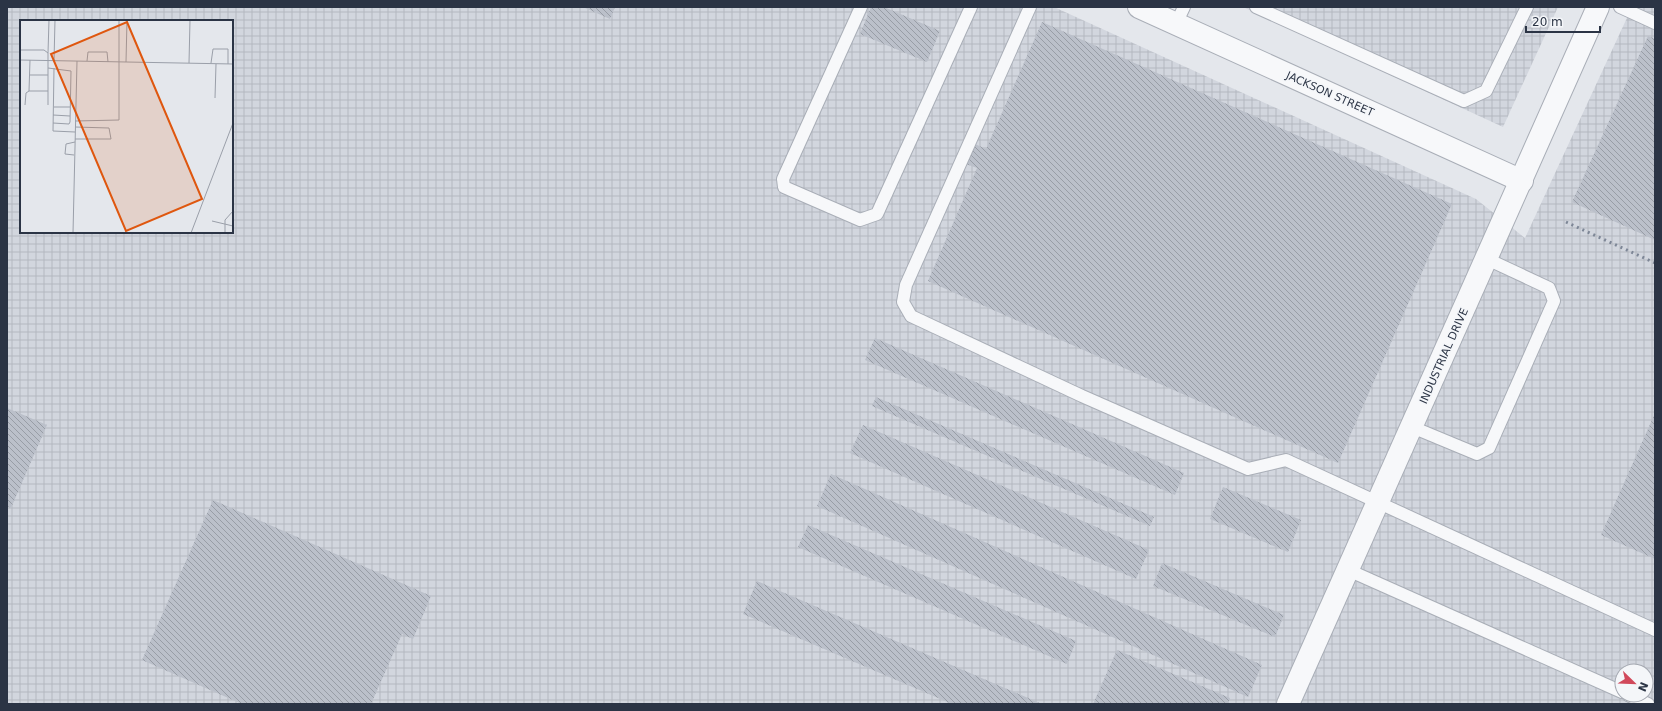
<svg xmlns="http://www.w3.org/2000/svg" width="1662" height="711" font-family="'DejaVu Sans',sans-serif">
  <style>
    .industrial { fill: url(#industrial-grid); fill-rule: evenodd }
    .building { fill: url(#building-back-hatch) }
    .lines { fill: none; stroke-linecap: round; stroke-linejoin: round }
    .service-casing { stroke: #a9aeb7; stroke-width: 14 }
    .minor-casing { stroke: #a9aeb7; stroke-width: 24 }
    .service { stroke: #f7f8fa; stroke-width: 12 }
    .minor { stroke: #f7f8fa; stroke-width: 22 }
    .rail { stroke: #7d8696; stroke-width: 3; stroke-dasharray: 2 4; stroke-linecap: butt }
    .labels { text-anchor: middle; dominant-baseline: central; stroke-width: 3; stroke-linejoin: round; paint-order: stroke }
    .street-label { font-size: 11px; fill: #2b3445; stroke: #f4f6f9 }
    .inset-road { fill: none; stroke: #9a9fa9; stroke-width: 1 }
    .view { fill: #df570f; fill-opacity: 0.15; stroke: #df570f; stroke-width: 2 }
    .inset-edge { fill: none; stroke: #2b3445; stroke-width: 2 }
  </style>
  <defs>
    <pattern id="industrial-grid" width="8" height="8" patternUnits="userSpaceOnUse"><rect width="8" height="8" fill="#d2d6de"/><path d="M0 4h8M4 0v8" fill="none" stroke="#b4b8c0"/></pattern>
    <pattern id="building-back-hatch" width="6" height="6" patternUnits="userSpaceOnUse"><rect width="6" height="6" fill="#bbc0ca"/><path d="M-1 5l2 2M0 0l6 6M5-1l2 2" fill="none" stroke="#989da6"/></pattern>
  </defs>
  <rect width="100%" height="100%" fill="#e4e7ec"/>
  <!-- industrial -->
  <g class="industrial">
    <path d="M7,7H1054L1476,199L1525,238L1632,7H1655V704H7ZM21,21H232V232H21ZM1622,671H1646V695H1622Z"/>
    <polygon points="1243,7 1558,7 1503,127"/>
  </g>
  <!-- building -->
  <g class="building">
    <polygon points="583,7 615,7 610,19"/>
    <polygon points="871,7 884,7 940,31 927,62 860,34"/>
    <polygon points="1042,22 1452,204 1338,463 928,281 977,168 966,164 975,144 986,149"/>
    <polygon points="1648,36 1655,39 1655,240 1572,202"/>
    <polygon points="875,338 1184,473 1175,495 865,360"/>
    <polygon points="876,397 1154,517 1150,526 872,406"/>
    <polygon points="7,408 47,425 11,508 7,506"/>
    <polygon points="1655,413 1655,559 1601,535"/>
    <polygon points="863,425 1149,550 1136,579 850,453"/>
    <polygon points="831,474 1262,665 1248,697 817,506"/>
    <polygon points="1223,487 1301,520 1288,552 1210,519"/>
    <polygon points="213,500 431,596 413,639 402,634 371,704 242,704 142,660"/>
    <polygon points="808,525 1076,641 1067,664 798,547"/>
    <polygon points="1162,563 1284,615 1275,637 1153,586"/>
    <polygon points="757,581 1042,704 952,704 743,614"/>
    <polygon points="1117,650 1230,698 1228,704 1093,704"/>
  </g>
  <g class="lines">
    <defs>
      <g id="service">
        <polyline points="861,7 783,179 784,187 860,220 877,214 971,7"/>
        <polyline points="1030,7 906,285 903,302 911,316 1082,396 1248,469 1286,460 1655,630"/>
        <polyline points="1256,7 1464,101 1486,91 1527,7"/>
        <polyline points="1620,7 1655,23"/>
        <polyline points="1176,24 1184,7"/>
        <polyline points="1412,427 1477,454 1489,448 1554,301 1549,288 1487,259"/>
        <polyline points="1348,570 1622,692"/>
        <polyline points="1628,695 1648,704"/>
      </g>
      <g id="minor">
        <polyline points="1139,7 1522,181"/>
        <polyline points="1288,704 1598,7"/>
      </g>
    </defs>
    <!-- service casing -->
    <use href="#service" class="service-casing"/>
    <!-- minor casing -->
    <use href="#minor" class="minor-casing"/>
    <!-- service -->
    <use href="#service" class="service"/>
    <!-- minor -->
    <use href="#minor" class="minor"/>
    <!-- rail -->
    <polyline class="rail" points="1566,222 1655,263"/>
  </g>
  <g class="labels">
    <!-- street labels -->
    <g class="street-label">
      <text transform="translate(1330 94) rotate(24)">JACKSON STREET</text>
      <text transform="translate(1444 356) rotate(-66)">INDUSTRIAL DRIVE</text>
    </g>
  </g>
  <!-- overview -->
  <g transform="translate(20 20)">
    <rect width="213" height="213" fill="#e4e7ec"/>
    <path class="inset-road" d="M0,30H24L28,33V85M28,33L29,0M0,40L213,44M34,41L35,0M67,41L68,32H87L88,42M106,42L107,0M169,43L170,0M191,43L193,29H208V44M28,48L51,51L50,102L49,104L33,103M34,48L33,111L55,112M10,55H28M9,71H28M195,78L196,44M5,85L6,73L9,71L10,40M34,87H50M33,95L50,96M55,101L99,100V0M55,119H91L89,108L55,107M54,135L45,134L46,124L55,122M192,201L213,206M53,213L57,41M171,213L213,103M205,213V200L213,191"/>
    <path class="view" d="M107,2L182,179L106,211L31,34Z"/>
    <rect width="213" height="213" class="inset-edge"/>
  </g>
  <!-- border -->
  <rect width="1662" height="711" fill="none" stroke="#2b3445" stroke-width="16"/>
  <!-- north arrow -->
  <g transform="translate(1634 683) rotate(113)"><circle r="19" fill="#f4f6f9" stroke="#a4a8b1"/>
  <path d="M0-3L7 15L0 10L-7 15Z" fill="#d1495b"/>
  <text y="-6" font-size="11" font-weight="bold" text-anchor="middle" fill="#2b3445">N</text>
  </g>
  <!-- scale -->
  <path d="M1526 26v6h74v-6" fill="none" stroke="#2b3445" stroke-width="2"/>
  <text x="1532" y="26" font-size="12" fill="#2b3445" stroke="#f4f6f9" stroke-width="3" paint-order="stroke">20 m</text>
</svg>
